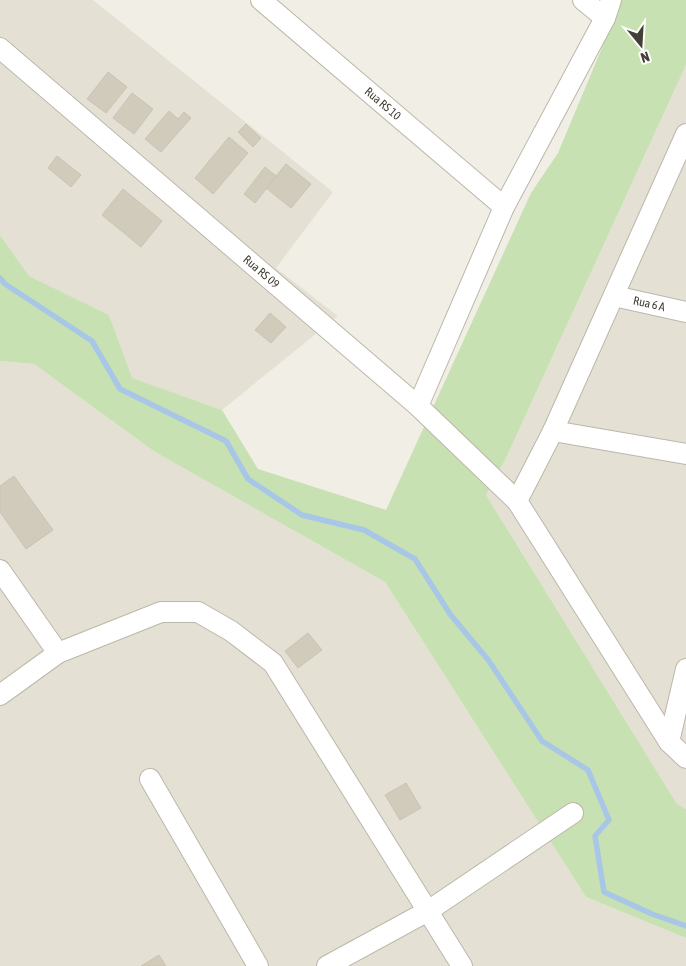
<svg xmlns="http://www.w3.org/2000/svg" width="686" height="966" font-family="'Asap Condensed',sans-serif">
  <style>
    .residential { fill: #e4e1d4 }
    .green { fill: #c7e1b3 }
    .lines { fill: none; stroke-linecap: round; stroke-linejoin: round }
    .stream { stroke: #a8c7e7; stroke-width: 5.5 }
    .building { fill: #d1cbbc; stroke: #cbc3b0 }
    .street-casing { stroke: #bbb7a9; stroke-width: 22 }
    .street { stroke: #fff; stroke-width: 20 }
    .labels { text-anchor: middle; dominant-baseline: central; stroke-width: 4; stroke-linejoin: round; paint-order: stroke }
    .street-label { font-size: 12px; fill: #433f36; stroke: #fff }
  </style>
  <rect width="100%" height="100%" fill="#f1eee6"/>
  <!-- residential -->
  <g class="residential">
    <polygon points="0,0 93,0 333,192 276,268 338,316 222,410 131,378 109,315 29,276 0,235"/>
    <polygon points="686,65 686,809 677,804 486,495 506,458"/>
    <polygon points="0,361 34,364 155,452 385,582 586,897 686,938 686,966 0,966"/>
  </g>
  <!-- green -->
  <polygon class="green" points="622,0 686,0 686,65 506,458 486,495 677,804 686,809 686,938 586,897 385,582 155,452 34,364 0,361 0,235 29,276 109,315 132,378 222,410 258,469 386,510 531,193 558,153"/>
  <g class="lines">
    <!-- stream -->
    <polyline class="stream" points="0,278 5,284 92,341 120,389 226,441 248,479 302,515 364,530 415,559 450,614 489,661 542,741 588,770 609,820 595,836 604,892 652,914 686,926"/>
  </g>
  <!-- building -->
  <g class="building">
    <polygon points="108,72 127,87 106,113 87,99"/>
    <polygon points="132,93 153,109 134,134 113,118"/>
    <polygon points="169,111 178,119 184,112 191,118 161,152 145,139"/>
    <polygon points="246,124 261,138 253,147 238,132"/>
    <polygon points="229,137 248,153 213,194 195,178"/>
    <polygon points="57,156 81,175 71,187 48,168"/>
    <polygon points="286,164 311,184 291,208 266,188"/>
    <polygon points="265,167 276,176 255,203 244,194"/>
    <polygon points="123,189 162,221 141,247 102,215"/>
    <polygon points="270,313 286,327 271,343 255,330"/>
    <polygon points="14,476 53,530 26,549 0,512 0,486"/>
    <polygon points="308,633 322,650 298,668 285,651"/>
    <polygon points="406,783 421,808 400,820 385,795"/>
    <polygon points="159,955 166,966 141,966"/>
  </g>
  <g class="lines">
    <defs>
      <g id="street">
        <path id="s1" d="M261,0L504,207"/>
        <polyline points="583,0 605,18"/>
        <path id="s2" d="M0,48L418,406L517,501L669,742L686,758"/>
        <path id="s3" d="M614,296L686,312"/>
        <polyline points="418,406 504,207 605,18 611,0"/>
        <polyline points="553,431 686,454"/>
        <polyline points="517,501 553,431 686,134"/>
        <polyline points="0,570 58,653"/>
        <polyline points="0,695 58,653 161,612 198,612 231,631 273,663 462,966"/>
        <polyline points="669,742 686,669"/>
        <polyline points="150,779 258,966"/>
        <polyline points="327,966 428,911 573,813"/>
      </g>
    </defs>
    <!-- street casing -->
    <use href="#street" class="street-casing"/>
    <!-- street -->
    <use href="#street" class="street"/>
  </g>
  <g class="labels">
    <!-- street labels -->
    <g class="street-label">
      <text stroke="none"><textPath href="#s1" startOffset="160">Rua RS 10</textPath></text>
      <text stroke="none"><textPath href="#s2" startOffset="344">Rua RS 09</textPath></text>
      <text stroke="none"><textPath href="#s3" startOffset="36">Rua 6 A</textPath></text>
    </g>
  </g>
  <!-- north arrow -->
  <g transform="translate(641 45) rotate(162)" stroke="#ffffff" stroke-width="4" paint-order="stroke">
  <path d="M0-4L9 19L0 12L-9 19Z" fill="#433f36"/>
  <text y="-8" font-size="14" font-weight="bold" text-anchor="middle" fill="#433f36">N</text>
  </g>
</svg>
